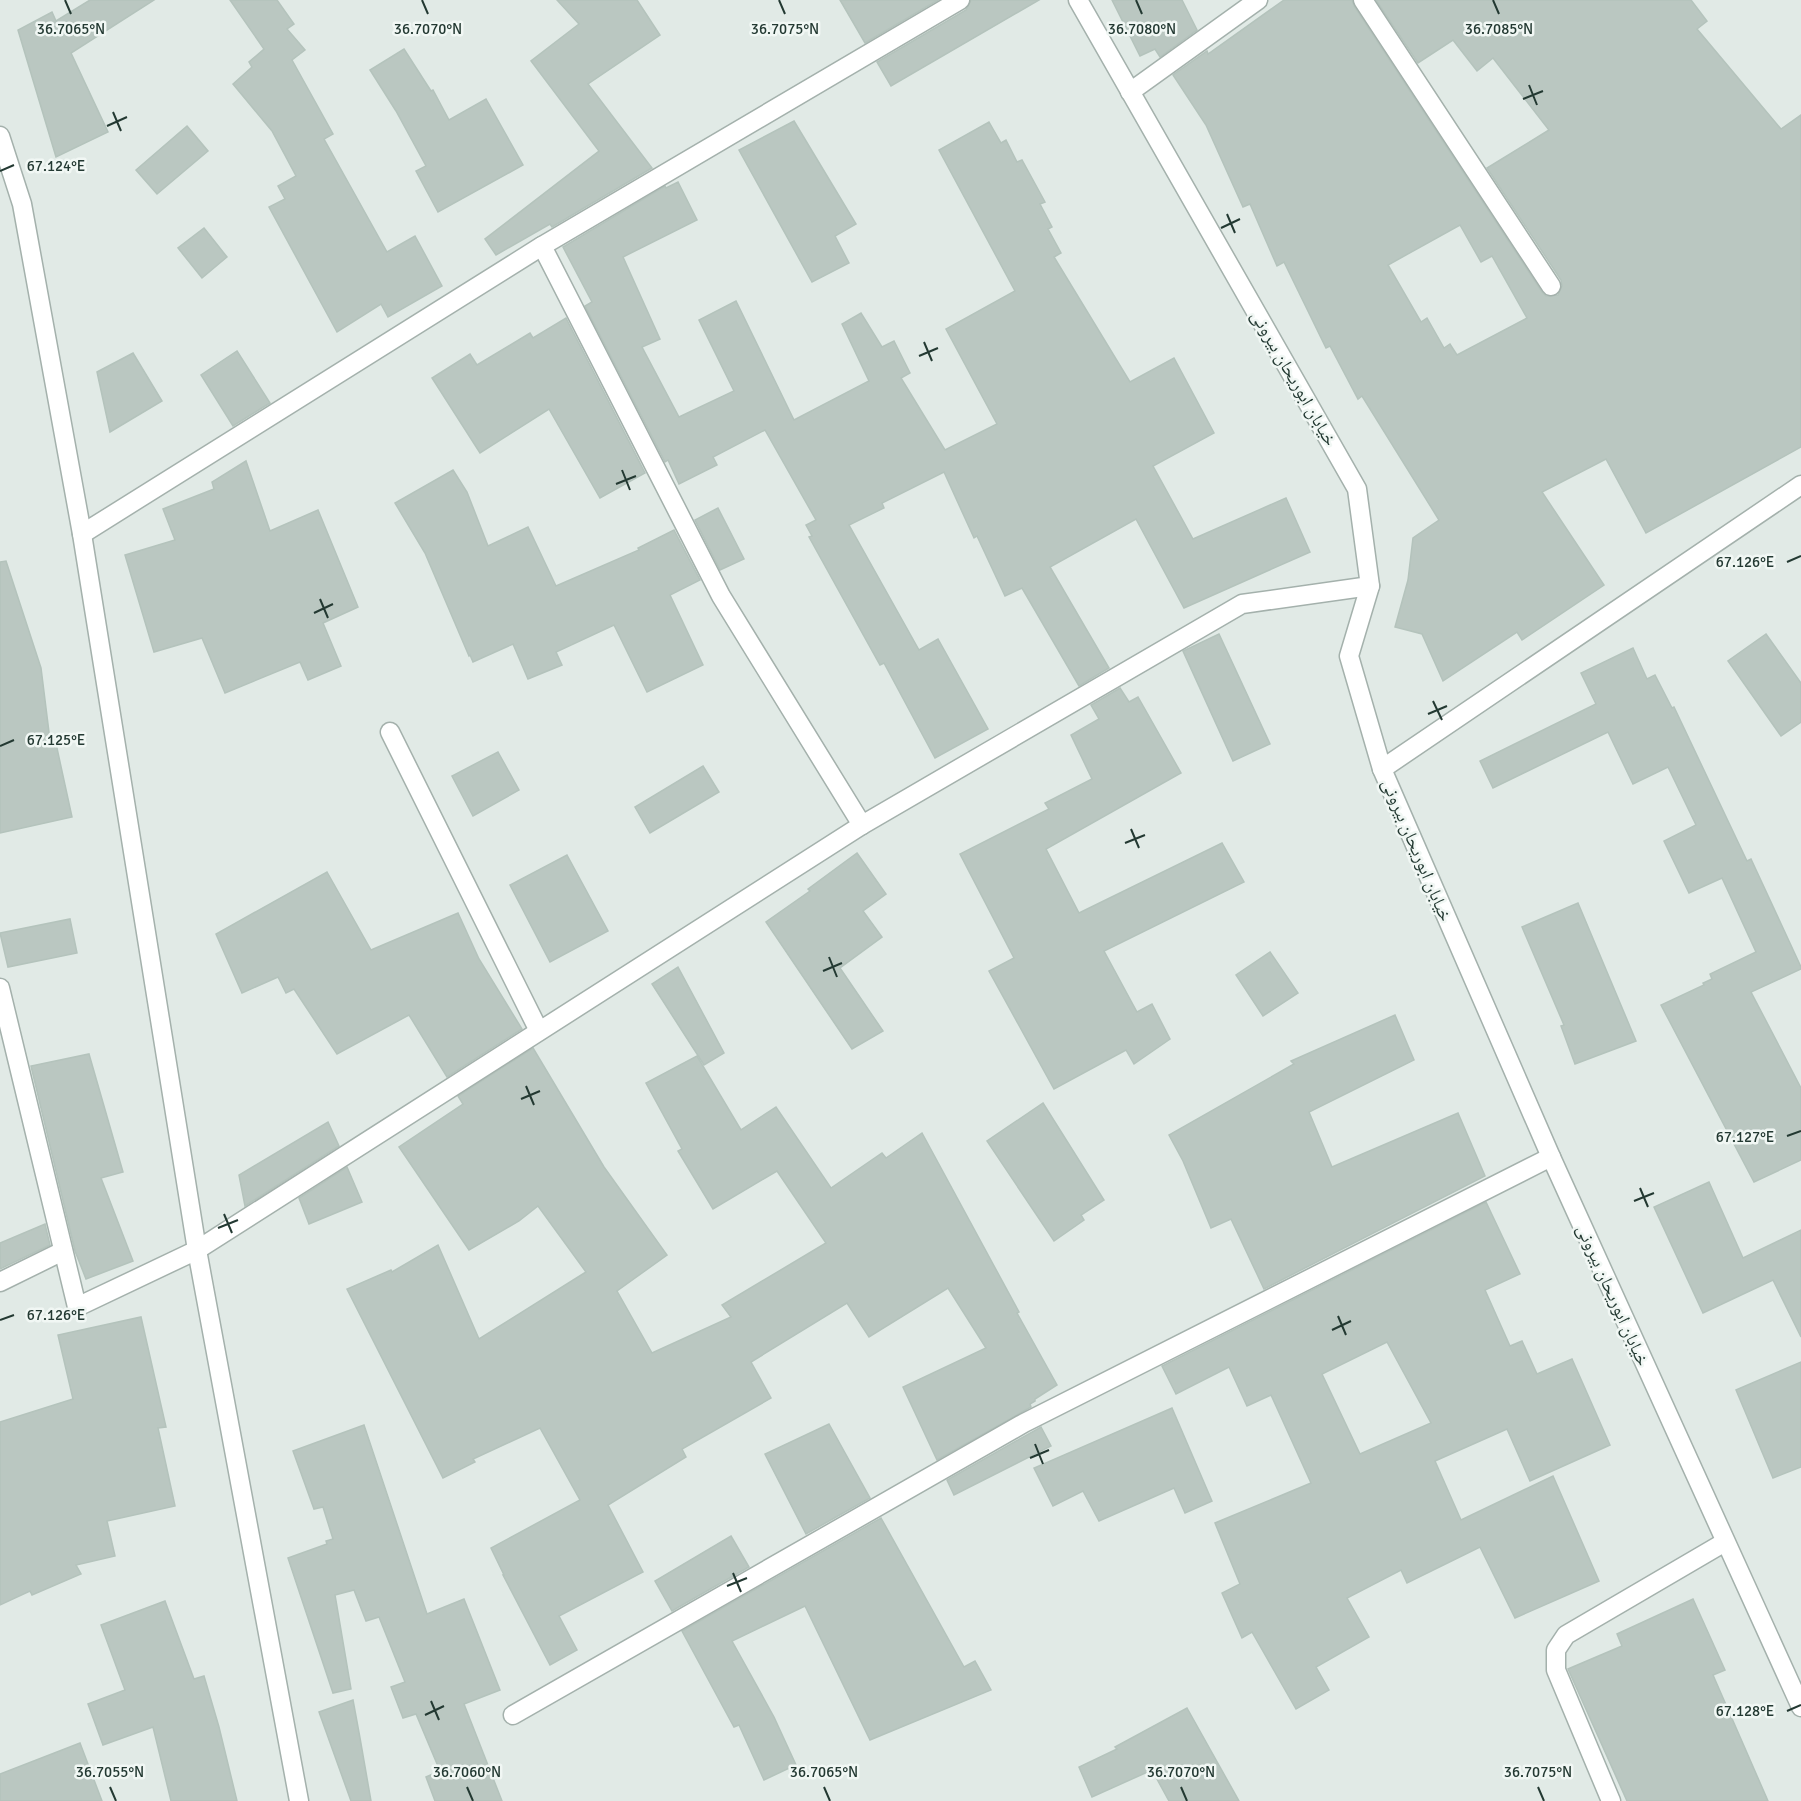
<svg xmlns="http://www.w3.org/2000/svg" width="1801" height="1801" font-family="Signika,'Noto Naskh Arabic',sans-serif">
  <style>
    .building { fill: #bac7c1; stroke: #b4c3bc; stroke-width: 1.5; fill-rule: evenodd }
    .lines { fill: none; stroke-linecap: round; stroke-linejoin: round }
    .service-casing { stroke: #a4b1ac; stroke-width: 21 }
    .minor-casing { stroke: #a4b1ac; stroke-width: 21 }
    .tertiary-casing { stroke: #a4b1ac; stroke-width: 21 }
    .service { stroke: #fff; stroke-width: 18 }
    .minor { stroke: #fff; stroke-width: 18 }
    .tertiary { stroke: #fff; stroke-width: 18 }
    .ticks { fill: none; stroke: #233932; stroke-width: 2 }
    .labels { text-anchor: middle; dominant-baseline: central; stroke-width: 5; stroke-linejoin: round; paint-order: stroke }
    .street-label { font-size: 18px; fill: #233932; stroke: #f1f7f4 }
    .ticks-label { font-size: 15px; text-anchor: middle; fill: #233932; stroke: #f1f7f4; stroke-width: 5; stroke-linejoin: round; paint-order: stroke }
  </style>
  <rect width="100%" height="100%" fill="#e1eae6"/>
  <!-- building -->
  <g class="building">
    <polygon points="90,0 154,0 71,53 108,132 56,157 18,30 52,12 56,21"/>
    <polygon points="230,0 277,0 294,24 287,29 305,50 292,60 333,134 324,139 387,252 415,236 442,286 388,317 381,304 337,332 269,207 285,199 278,186 296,176 272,131 233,84 252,67 249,62 264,49"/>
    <polygon points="557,0 637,0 660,35 588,84 652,168 552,227 550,224 496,255 485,239 599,151 531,61 579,24"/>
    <polygon points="840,0 938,0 865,43"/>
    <polygon points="971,0 1039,0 891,86 877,62 966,10"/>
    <polygon points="1112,0 1182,0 1197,30 1160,57 1155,49 1140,56"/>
    <path d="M1284,0H1352L1354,6L1542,292L1546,296L1558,295L1562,286L1561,280L1487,168L1549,130L1493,58L1477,71L1453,40L1418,63L1376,0H1691L1707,21L1697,29L1781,129L1801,115V447L1646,533L1606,459L1542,492L1604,585L1522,640L1517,632L1443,681L1422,634L1395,627L1408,580L1413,538L1439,520L1362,396L1358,399L1330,346L1326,348L1284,262L1277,266L1250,204L1243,207L1206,125L1173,75L1207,51L1208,54ZM1460,225L1481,262L1492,256L1527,318L1457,355L1450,344L1444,348L1427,318L1421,322L1388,265Z"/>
    <polygon points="404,49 431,91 433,90 449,120 486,99 523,165 438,212 416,171 426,166 396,111 370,70"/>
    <polygon points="794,121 856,224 835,236 849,263 812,282 739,150"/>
    <polygon points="989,122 1001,143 1006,140 1017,162 1022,160 1045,202 1040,204 1052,227 1048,229 1061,253 1054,257 1130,382 1174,358 1214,433 1153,466 1193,539 1286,498 1310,552 1184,608 1136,519 1050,567 1109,668 1079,686 1022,588 1005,596 977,536 974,538 944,472 882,503 884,508 849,525 919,650 938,639 988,729 935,758 884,663 880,665 809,537 812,536 806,525 816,520 765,430 713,457 717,465 679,484 668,460 665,462 585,306 592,302 563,247 665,186 666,188 678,182 697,220 623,257 660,339 642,347 679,417 734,391 699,320 736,301 794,420 869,381 842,324 861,313 882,347 894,341 910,373 901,378 945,450 997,424 946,329 1015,291 939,150"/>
    <polygon points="187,126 208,151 157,194 136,170"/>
    <polygon points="204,228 227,257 202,278 178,248"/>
    <polygon points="566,318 645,473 600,498 549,409 480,453 432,378 470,354 477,365 530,333 533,338"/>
    <polygon points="237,351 270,403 233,426 201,375"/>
    <polygon points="133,353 162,401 110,432 97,372"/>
    <polygon points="246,461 270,531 318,510 358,607 323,623 341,666 308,680 300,662 225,693 202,638 154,652 125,555 175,540 163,509 214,489 212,482"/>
    <polygon points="453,470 467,492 488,546 528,527 556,586 639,550 638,548 674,530 700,580 670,595 703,665 647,692 614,625 556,652 562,665 528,679 513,644 473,662 470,655 469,656 425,553 395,503"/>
    <polygon points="718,508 744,559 720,570 695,520"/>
    <polygon points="6,561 41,668 50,740 55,739 72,817 0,833 0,562"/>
    <polygon points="1219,634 1270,744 1233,761 1183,651"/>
    <polygon points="1766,634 1801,683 1801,722 1781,736 1728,661"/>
    <polygon points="1633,648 1647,679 1655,675 1672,708 1674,707 1747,861 1751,859 1801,967 1801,969 1751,992 1801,1088 1801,1160 1754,1182 1661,1005 1704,985 1703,983 1712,979 1710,974 1756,952 1722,878 1689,893 1664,841 1696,825 1668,767 1633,784 1608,732 1493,788 1480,761 1596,704 1581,673"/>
    <polygon points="1120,688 1129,702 1138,697 1181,773 1046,849 1079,913 1222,843 1244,882 1104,951 1137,1012 1152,1004 1170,1039 1134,1064 1126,1050 1054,1089 989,971 1014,958 960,854 1049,809 1045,803 1092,779 1071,735 1099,719 1091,705"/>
    <polygon points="498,752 519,790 473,816 452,776"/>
    <polygon points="703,766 719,792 650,833 635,807"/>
    <polygon points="857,853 886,894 863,911 882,937 840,968 883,1031 852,1049 766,922 810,891 808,889"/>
    <polygon points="567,855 608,931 550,962 510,885"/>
    <polygon points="327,872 371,950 458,913 479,959 522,1029 447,1077 409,1015 337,1054 294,989 286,993 278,977 242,993 216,934"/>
    <polygon points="1578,903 1636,1041 1575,1064 1561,1026 1564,1025 1522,927"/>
    <polygon points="70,919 77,953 8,967 0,933"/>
    <polygon points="1270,952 1298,993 1263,1016 1236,975"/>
    <polygon points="678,967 724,1053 704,1065 652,984"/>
    <polygon points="1395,1015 1414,1060 1309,1112 1332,1167 1458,1113 1485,1176 1264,1289 1231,1219 1211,1228 1183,1161 1169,1135 1294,1064 1291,1061"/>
    <polygon points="533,1048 604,1167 667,1255 617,1291 652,1353 731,1317 722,1305 826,1243 777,1171 713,1209 678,1151 682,1149 646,1083 697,1056 741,1130 776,1107 831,1188 882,1153 886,1158 922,1133 1019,1312 1017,1313 1057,1385 1035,1399 1035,1401 1030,1404 1031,1407 937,1460 903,1387 986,1348 948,1288 869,1337 847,1303 751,1362 771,1398 682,1449 686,1457 608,1505 643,1572 559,1616 577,1650 550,1665 503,1575 504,1575 491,1548 580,1500 540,1428 473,1459 475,1462 443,1478 347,1289 391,1270 392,1272 438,1245 479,1339 586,1272 538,1206 519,1221 469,1250 399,1147 463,1104 458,1096"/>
    <polygon points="89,1054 123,1172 101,1178 133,1261 86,1279 75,1251 31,1066"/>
    <polygon points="1043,1103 1104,1200 1081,1215 1084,1220 1054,1241 987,1141"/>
    <polygon points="328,1122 339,1146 245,1206 239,1175"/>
    <polygon points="347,1167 362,1202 309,1224 299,1198"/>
    <polygon points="1709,1182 1743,1258 1801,1230 1801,1337 1773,1280 1703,1313 1654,1207"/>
    <path d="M1486,1202L1520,1274L1485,1290L1510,1346L1522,1341L1537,1374L1572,1359L1610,1445L1530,1481L1507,1429L1435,1461L1461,1520L1553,1476L1599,1581L1515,1618L1480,1547L1407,1583L1401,1570L1347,1598L1369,1637L1316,1667L1329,1690L1296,1709L1252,1632L1242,1638L1222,1593L1240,1584L1215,1523L1311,1483L1271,1395L1247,1406L1229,1367L1176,1394L1162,1366ZM1387,1342L1431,1423L1360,1454L1322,1374Z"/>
    <polygon points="45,1224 50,1245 0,1269 0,1243"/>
    <polygon points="141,1317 166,1427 158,1428 175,1506 107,1521 115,1556 76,1565 81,1574 32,1595 30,1591 0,1605 0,1422 73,1399 58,1335"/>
    <polygon points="1801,1362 1801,1467 1773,1478 1736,1390"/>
    <polygon points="1172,1408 1212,1501 1185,1513 1174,1488 1099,1521 1083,1491 1053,1506 1034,1468"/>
    <polygon points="829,1424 870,1498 806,1534 765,1454"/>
    <polygon points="364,1425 427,1614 464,1599 500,1690 464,1704 502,1801 435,1801 426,1777 440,1771 416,1714 403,1718 391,1687 405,1682 379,1617 366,1621 354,1590 335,1595 351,1689 333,1693 288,1558 327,1544 326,1541 333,1539 323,1507 314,1509 293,1451"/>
    <polygon points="1041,1427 1051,1446 954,1495 947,1480"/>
    <polygon points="881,1518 964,1667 975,1661 991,1690 870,1740 805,1606 732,1641 774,1717 796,1765 764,1780 739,1725 734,1727 682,1631"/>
    <polygon points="731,1536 749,1567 672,1611 655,1581"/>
    <polygon points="1693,1599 1725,1670 1713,1675 1768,1801 1627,1801 1568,1669 1622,1646 1617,1634"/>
    <polygon points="165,1601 194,1679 204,1676 219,1727 237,1801 171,1801 153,1727 103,1745 88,1704 125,1690 101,1625"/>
    <polygon points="353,1700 360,1738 371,1801 351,1801 319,1712"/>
    <polygon points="1187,1708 1239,1801 1169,1801 1152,1770 1092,1797 1079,1767 1117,1749 1115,1747"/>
    <polygon points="80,1743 102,1801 0,1801 0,1774"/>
  </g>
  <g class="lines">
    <defs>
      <g id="service">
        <polyline points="0,988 77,1307 197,1250"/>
        <polyline points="0,1282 63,1251"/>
        <polyline points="513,1715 1024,1423 1551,1157"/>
      </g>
      <g id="minor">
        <polyline points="1363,0 1551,286"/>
        <polyline points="1130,92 1258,0"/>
        <polyline points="0,136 22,204 82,534 197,1250 299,1801"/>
        <polyline points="542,246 721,596 862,825"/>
        <polyline points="82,534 542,246 960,0"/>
        <polyline points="390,732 539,1031"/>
        <polyline points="1382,769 1801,485"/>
        <polyline points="197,1250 862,825 1242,604 1370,586"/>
        <polyline points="1611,1801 1556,1670 1556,1650 1566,1635 1725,1542"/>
      </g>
      <polyline id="tertiary" points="1078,0 1357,489 1370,586 1349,656 1382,769 1551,1157 1801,1707"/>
    </defs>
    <!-- service casing -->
    <use href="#service" class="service-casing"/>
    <!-- minor casing -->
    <use href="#minor" class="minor-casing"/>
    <!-- tertiary casing -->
    <use href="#tertiary" class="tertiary-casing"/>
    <!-- service -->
    <use href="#service" class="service"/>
    <!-- minor -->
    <use href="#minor" class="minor"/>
    <!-- tertiary -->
    <use href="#tertiary" class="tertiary"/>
  </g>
  <!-- ticks -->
  <path class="ticks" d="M65,0L71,14M422,0L428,14M779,0L785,14M1136,0L1142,14M1493,0L1499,14M1529,85L1537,105M1523,99L1543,91M113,112L121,131M107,126L127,117M0,171L14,165M1227,214L1235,233M1221,228L1240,219M924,342L932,361M919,356L938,348M622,470L630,490M616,484L636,476M1787,562L1801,556M320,599L328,618M314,613L333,604M1433,701L1442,720M1428,714L1447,706M0,746L14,740M1131,829L1139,848M1125,843L1145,835M829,957L837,977M823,971L842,963M526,1086L534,1105M521,1099L540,1091M1787,1136L1801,1131M1640,1188L1648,1207M1634,1201L1654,1193M224,1214L232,1233M218,1228L238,1220M1338,1316L1346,1335M0,1320L14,1315M1332,1330L1351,1321M1035,1444L1043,1464M1030,1458L1049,1450M733,1573L741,1592M727,1586L747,1578M431,1701L439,1720M1787,1711L1801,1705M425,1715L444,1706M110,1787L116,1801M467,1787L473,1801M824,1787L830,1801M1181,1787L1187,1801M1538,1787L1544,1801"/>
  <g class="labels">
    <!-- street labels -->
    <g class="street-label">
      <text transform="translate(1294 378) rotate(60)">خیابان ابوریحان بیرونی</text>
      <text transform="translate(1417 850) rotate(67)">خیابان ابوریحان بیرونی</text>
      <text transform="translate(1613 1295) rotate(66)">خیابان ابوریحان بیرونی</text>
    </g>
  </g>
  <g class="ticks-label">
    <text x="71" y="34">36.7065°N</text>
    <text x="428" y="34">36.7070°N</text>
    <text x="785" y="34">36.7075°N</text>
    <text x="1142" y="34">36.7080°N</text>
    <text x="1499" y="34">36.7085°N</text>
    <text x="56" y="171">67.124°E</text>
    <text x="1745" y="567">67.126°E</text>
    <text x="56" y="745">67.125°E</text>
    <text x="1745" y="1142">67.127°E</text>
    <text x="56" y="1320">67.126°E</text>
    <text x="1745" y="1716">67.128°E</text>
    <text x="110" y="1777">36.7055°N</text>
    <text x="467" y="1777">36.7060°N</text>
    <text x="824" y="1777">36.7065°N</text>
    <text x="1181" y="1777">36.7070°N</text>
    <text x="1538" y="1777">36.7075°N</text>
  </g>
</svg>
